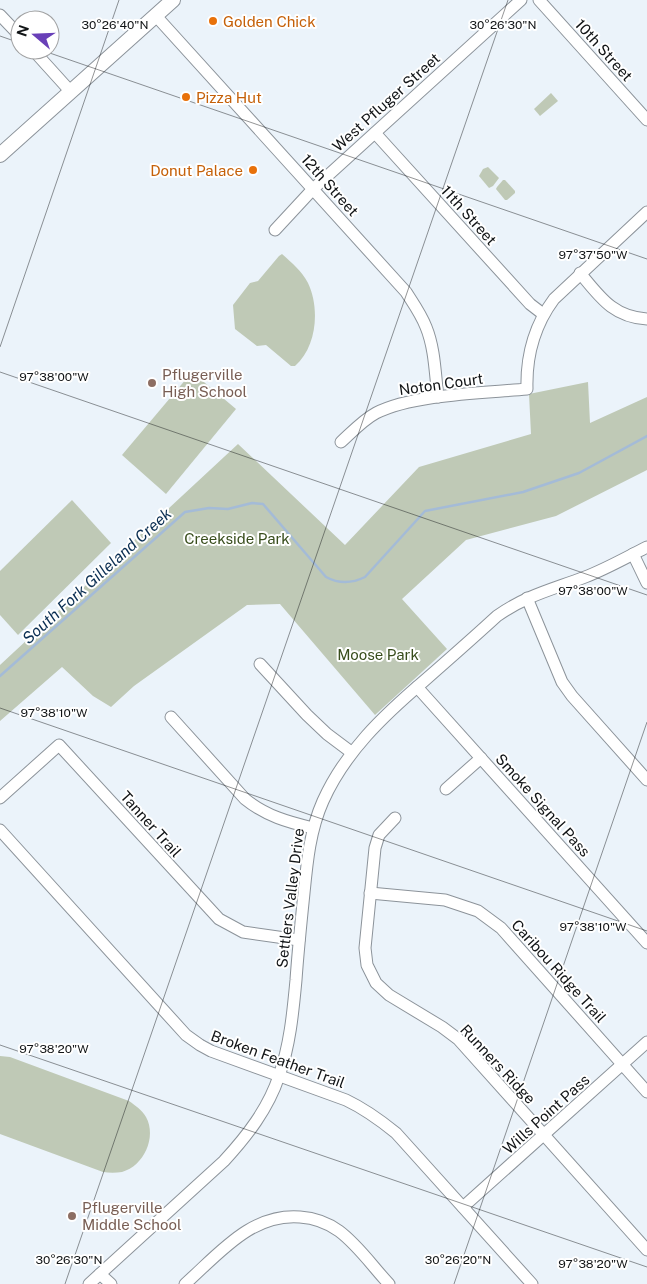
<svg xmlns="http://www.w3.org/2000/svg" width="647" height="1284" font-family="'Public Sans',sans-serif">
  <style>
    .green { fill: #bfc9b6 }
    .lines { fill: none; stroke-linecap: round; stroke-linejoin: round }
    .stream { stroke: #a4bbd7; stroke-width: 2.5 }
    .minor-casing { stroke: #8c939a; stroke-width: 13 }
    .major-casing { stroke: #8c939a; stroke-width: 16 }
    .minor { stroke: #fff; stroke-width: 11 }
    .major { stroke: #fff; stroke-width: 14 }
    .ticks { fill: none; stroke: #111416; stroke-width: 1; stroke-opacity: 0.45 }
    .food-dot { fill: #e8710a; stroke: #fff; stroke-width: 2 }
    .education-dot { fill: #8d6e63; stroke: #fff; stroke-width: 2 }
    .labels { text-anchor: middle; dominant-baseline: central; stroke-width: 4; stroke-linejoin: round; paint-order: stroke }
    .food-label { font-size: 15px; fill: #c56008; stroke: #fff; text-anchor: start }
    .street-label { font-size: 15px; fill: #111416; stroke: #fff }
    .education-label { font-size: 15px; fill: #785e54; stroke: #fff; text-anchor: start }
    .park-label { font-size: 15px; fill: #384d1c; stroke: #fff }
    .water-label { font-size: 16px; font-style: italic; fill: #0a2e52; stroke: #fff }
    .ticks-label { font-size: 12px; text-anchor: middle; fill: #111416; stroke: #fff; stroke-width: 4; stroke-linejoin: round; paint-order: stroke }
  </style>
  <rect width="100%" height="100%" fill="#ebf3fa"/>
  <!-- green -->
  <g class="green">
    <polygon points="551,93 558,101 540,116 534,109"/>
    <polygon points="488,167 499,178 493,186 489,188 479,176 483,169"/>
    <polygon points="503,180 505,180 515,191 515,193 507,200 505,200 496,189 497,187"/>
    <path d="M282,254C292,263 302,271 308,283C320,308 317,347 295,366H291L266,345L257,346L235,329L233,305L250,283L258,281L279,256Z"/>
    <polygon points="192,372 236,409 166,494 122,455"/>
    <polygon points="588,382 590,423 647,397 647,470 556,516 466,540 402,599 447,649 375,715 280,604 247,605 134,686 111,707 93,696 62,667 0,721 0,665 238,444 345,545 419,467 531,434 529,394"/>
    <polygon points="72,500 111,543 18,635 0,615 0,571"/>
    <path d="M0,1056L10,1057L129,1101C136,1106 142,1110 146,1117C157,1137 144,1166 122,1172C116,1173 109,1173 103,1172L0,1134Z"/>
  </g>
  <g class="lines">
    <!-- stream -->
    <path class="stream" d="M0,676L185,512L209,508L228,509L252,503L263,504L326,577C339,584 351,584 365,577L425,511L523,492L579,473L647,436"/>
    <defs>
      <g id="minor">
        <polyline points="539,0 647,120"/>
        <polyline points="0,15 20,36"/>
        <path d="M156,16L406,292C413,303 421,314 426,327C435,349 435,374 438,397"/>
        <polyline points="33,50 71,92"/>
        <polyline points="375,133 530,304 543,314"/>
        <polyline points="275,230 313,189 521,0"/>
        <path d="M580,273C600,297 613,317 647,319"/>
        <path d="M341,442C352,432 363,420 376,413C413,394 484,393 527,389C526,355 534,326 554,299L647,212"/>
        <polyline points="633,554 647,583"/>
        <polyline points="527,598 562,682 572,696 647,780"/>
        <polyline points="260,664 307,715 327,734 351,752"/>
        <polyline points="417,687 647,943"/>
        <path d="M171,717L245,799C266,816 288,822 313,828"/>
        <polyline points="446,789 481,758"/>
        <polyline points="0,798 59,745 219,919 243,932 299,940"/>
        <polyline points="395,818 379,835 375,848 365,948 367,965 376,983 389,995 442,1027 458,1039 647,1250"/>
        <path d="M0,830L186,1035L200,1045L211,1051L346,1100C365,1109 380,1120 396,1133L532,1284"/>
        <polyline points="370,893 445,900 478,911 501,928 647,1092"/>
        <polyline points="463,1207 647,1042"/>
        <polyline points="100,1274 111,1284"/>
        <path d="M89,1284L224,1161C247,1136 268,1109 279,1076C290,1045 293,1012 296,980C298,951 301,922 304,893C307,862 310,830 323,801C345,752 383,716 424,681C448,660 473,638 497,616C527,595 551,590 585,577C606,569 627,557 647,547"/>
        <path d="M185,1284C219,1254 251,1213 300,1217C314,1218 328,1223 339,1231C358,1245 373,1267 389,1284"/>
      </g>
      <polyline id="major" points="0,155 173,0"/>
    </defs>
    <!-- minor casing -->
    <use href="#minor" class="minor-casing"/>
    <!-- major casing -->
    <use href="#major" class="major-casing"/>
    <!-- minor -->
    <use href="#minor" class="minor"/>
    <!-- major -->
    <use href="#major" class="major"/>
  </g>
  <!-- ticks -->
  <path class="ticks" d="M0,36L20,43M41,50L647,259M0,347L119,0M0,372L647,595M0,708L647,931M0,1045L647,1267M65,1284L508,0M454,1284L647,722"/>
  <!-- markers -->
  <g class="food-dot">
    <circle cx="213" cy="21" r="5"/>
    <circle cx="186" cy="97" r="5"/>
    <circle cx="253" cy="170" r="5"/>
  </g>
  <g class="education-dot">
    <circle cx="152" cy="383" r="5"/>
    <circle cx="72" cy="1216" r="5"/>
  </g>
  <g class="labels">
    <!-- food labels -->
    <g class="food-label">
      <text x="223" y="21">Golden Chick</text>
      <text x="196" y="97">Pizza Hut</text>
      <text x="243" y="170" text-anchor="end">Donut Palace</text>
    </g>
    <!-- street labels -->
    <g class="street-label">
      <text transform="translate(604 50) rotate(48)">10th Street</text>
      <text transform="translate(386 102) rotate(-42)">West Pfluger Street</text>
      <text transform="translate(330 185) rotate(48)">12th Street</text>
      <text transform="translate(469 215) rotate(48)">11th Street</text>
      <text transform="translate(441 384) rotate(-8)">Noton Court</text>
      <text transform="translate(543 805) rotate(48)">Smoke Signal Pass</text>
      <text transform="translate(151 824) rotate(48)">Tanner Trail</text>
      <text transform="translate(290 898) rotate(-83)">Settlers Valley Drive</text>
      <text transform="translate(559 971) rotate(48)">Caribou Ridge Trail</text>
      <text transform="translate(278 1059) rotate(20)">Broken Feather Trail</text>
      <text transform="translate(498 1064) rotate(47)">Runners Ridge</text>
      <text transform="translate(546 1114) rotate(-42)">Wills Point Pass</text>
    </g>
    <!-- education labels -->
    <g class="education-label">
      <text x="162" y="374">Pflugerville<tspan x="162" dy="17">High School</tspan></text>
      <text x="82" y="1207">Pflugerville<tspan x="82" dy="17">Middle School</tspan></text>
    </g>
    <!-- park labels -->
    <g class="park-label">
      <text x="237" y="538">Creekside Park</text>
      <text x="378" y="654">Moose Park</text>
    </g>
    <!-- water labels -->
    <g class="water-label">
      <text transform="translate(97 576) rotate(-42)">South Fork Gilleland Creek</text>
    </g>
  </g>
  <g class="ticks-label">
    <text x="115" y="29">30°26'40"N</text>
    <text x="503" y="29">30°26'30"N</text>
    <text x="593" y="259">97°37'50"W</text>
    <text x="54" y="381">97°38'00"W</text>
    <text x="593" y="595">97°38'00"W</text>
    <text x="54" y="717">97°38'10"W</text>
    <text x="593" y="931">97°38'10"W</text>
    <text x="54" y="1053">97°38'20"W</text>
    <text x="69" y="1264">30°26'30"N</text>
    <text x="458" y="1264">30°26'20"N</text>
    <text x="593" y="1268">97°38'20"W</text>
  </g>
  <!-- north arrow -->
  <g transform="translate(35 35) rotate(289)"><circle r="24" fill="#ffffff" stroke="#a0a1a2"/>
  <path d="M0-4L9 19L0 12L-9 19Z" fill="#6940b8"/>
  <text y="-8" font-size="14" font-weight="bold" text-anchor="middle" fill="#111416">N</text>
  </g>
</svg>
